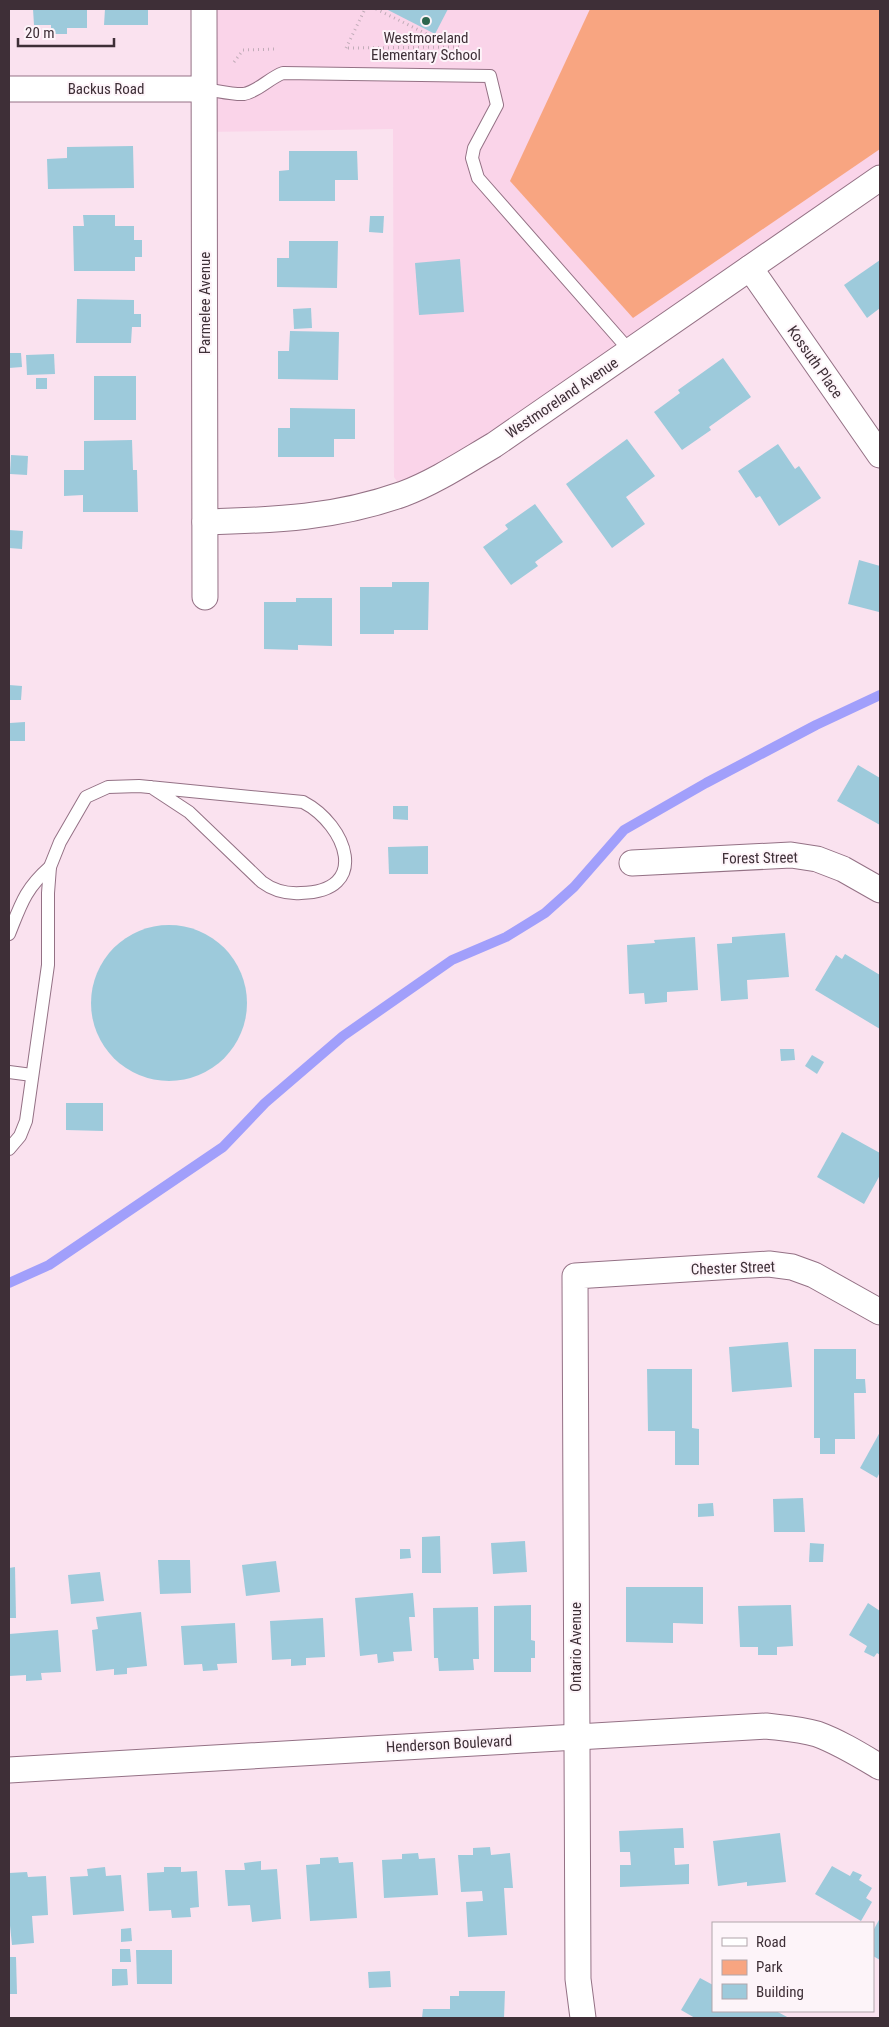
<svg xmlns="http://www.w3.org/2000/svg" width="889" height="2027" font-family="'Roboto Condensed',sans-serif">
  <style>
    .built { fill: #fad4e9 }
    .green { fill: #f8a581 }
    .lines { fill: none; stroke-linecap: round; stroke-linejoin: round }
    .stream { stroke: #a19ffb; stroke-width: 10 }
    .building { fill: #9dcadb }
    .lane-casing { stroke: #947185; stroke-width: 14 }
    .street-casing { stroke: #947185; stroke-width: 27 }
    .path { stroke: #c1acb8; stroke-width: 3; stroke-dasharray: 1 4; stroke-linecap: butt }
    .lane { stroke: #fff; stroke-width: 12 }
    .street { stroke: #fff; stroke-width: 25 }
    .poi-dot { fill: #2d664e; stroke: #fdf4f9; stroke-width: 2 }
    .labels { text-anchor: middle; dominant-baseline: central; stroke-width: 4; stroke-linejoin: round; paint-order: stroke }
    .poi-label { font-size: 15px; fill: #3e2f37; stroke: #fdf4f9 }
    .street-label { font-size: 15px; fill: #3e2f37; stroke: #fdf4f9 }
  </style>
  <rect width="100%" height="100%" fill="#fae2ef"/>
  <!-- built -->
  <polygon class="built" points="204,9 880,9 880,178 405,493 394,477 393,129 204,132"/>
  <!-- green -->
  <polygon class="green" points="590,9 880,9 880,149 633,318 510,181"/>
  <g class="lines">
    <!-- stream -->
    <polyline class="stream" points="9,1283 49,1265 223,1147 265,1103 343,1036 452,960 506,937 545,913 574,887 624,830 706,783 816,725 880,695"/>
  </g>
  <!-- building -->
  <g class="building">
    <polygon points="33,9 87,9 87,28 67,28 67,34 51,34 51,25 34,25"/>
    <polygon points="105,9 148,9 148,25 104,25"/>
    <polygon points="386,9 448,9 435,34"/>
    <polygon points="133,146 134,188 48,189 47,159 67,158 67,147"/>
    <polygon points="289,151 357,151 358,180 335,180 335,201 279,201 279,171 289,170"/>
    <polygon points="83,215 115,215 115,226 134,226 134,240 142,240 142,257 135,257 135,271 74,271 73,226 84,226"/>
    <polygon points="370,216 384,216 383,233 369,232"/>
    <polygon points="289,241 338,241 337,288 277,287 277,258 289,258"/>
    <polygon points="460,259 464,312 419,315 415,263"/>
    <polygon points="880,260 880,308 867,318 844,285"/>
    <polygon points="77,299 134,300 134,314 141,314 141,327 132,327 131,343 76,343"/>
    <polygon points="311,308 312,328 294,329 293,309"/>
    <polygon points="290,331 339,332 338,380 278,379 278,351 289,351"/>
    <polygon points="9,353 21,353 22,367 9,368"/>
    <polygon points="54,354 55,374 27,375 26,355"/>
    <polygon points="723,358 751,397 709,427 711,430 682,450 654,412 680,393 678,390"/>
    <rect x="94" y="376" width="42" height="44"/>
    <rect x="36" y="378" width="11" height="11"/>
    <polygon points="290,408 355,409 355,439 334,439 334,457 278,457 278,428 290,428"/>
    <polygon points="627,439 655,476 626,497 645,524 612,548 566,484"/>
    <polygon points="132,440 133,470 137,470 138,512 83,512 83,495 64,496 64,470 84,470 84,441"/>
    <polygon points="778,444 795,469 799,466 821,498 779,526 760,496 756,498 738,471"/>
    <polygon points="11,455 28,456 27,475 10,474"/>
    <polygon points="535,504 563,542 535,562 538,566 511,585 483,547 508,529 505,525"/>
    <polygon points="9,530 23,531 22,549 9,548"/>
    <polygon points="859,560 880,566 879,612 848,604"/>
    <polygon points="392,582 429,582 428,630 394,630 394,634 360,634 360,587 392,587"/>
    <polygon points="296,598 332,598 332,646 298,645 298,650 264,649 264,602 296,602"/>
    <polygon points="9,685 22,686 21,700 9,700"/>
    <polygon points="25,722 25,741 10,741 10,723"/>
    <polygon points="858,765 880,778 880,825 837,801"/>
    <polygon points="393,806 408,806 408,820 393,819"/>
    <polygon points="428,846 428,874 389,874 388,847"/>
    <circle cx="169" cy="1003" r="78"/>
    <polygon points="785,933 789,977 747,980 748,999 721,1001 717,944 732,943 732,937"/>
    <polygon points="695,937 698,990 667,992 667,1002 645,1004 644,993 629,994 627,945 655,943 654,940"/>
    <polygon points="845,954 880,975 880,1029 815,990 836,955 842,959"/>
    <polygon points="780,1049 794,1049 795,1060 781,1061"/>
    <polygon points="812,1055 824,1062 817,1074 805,1066"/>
    <polygon points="66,1103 103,1103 103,1131 66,1130"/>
    <polygon points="842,1132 880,1153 880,1175 864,1204 817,1177"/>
    <polygon points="788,1342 792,1387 732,1392 729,1347"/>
    <polygon points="814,1349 856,1349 856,1379 865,1379 866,1393 854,1393 855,1439 835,1439 835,1454 820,1454 820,1438 814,1438"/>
    <polygon points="647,1369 692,1369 692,1428 699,1429 699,1465 675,1465 675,1431 648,1431"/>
    <polygon points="880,1432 880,1472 877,1478 860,1468"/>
    <polygon points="803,1498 805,1532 774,1532 773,1499"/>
    <polygon points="713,1503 714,1516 698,1517 698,1504"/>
    <polygon points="440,1536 441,1573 422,1573 422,1537"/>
    <polygon points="525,1541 527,1572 493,1574 491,1543"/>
    <polygon points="810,1543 824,1544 823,1562 809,1562"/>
    <polygon points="400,1549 410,1549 411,1558 400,1559"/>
    <polygon points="158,1560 190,1560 191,1593 160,1594"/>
    <polygon points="276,1561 280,1592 246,1596 242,1565"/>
    <polygon points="15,1567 16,1618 9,1618 9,1568"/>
    <polygon points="100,1572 104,1601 71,1604 68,1575"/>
    <polygon points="626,1587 703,1587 703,1624 673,1623 673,1643 626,1642"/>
    <polygon points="413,1593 415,1617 409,1617 412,1651 393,1652 394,1661 378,1663 377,1654 360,1656 355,1598"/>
    <polygon points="868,1603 880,1611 880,1655 877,1653 874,1657 864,1652 867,1646 849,1635"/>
    <polygon points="531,1605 531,1640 535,1641 535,1658 531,1658 531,1672 494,1672 494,1606"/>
    <polygon points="791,1605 793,1646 777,1647 777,1655 758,1655 758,1647 740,1647 738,1606"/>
    <polygon points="478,1607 479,1659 473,1659 474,1670 439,1671 438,1658 434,1658 433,1608"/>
    <polygon points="141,1612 147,1666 127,1668 127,1674 114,1675 114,1669 96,1671 92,1630 98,1629 96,1617"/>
    <polygon points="323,1618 325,1657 306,1658 306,1665 291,1666 291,1659 272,1660 270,1621"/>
    <polygon points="235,1623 237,1663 217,1664 218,1670 203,1671 202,1664 184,1665 181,1626"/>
    <polygon points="58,1630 61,1672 41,1673 42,1680 26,1681 26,1675 9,1676 9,1634"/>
    <polygon points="683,1828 684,1848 674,1848 675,1865 689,1864 689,1884 620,1887 620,1865 631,1865 630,1852 620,1852 619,1831"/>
    <polygon points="780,1833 786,1882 747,1886 747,1882 718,1886 713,1841"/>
    <polygon points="490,1847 491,1855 510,1853 513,1888 504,1888 507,1935 468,1937 466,1902 483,1901 482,1891 461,1892 458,1855 473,1855 473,1848"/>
    <polygon points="418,1853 419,1859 435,1858 438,1895 384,1898 382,1860 402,1859 402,1854"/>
    <polygon points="338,1857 339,1863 353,1862 357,1918 310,1921 306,1865 320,1864 320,1858"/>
    <polygon points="261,1861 261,1870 277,1869 281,1919 252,1922 250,1905 228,1906 225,1870 245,1870 244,1863"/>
    <polygon points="832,1866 850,1876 853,1871 862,1875 859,1880 872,1888 866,1898 872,1902 861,1921 815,1894"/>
    <polygon points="105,1867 106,1876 121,1875 124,1911 73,1915 70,1877 88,1876 87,1869"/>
    <polygon points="164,1867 181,1867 181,1872 197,1871 199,1907 190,1908 191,1917 172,1918 171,1910 149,1911 147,1873 164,1872"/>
    <polygon points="27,1872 28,1877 46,1876 48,1915 32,1916 34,1943 12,1945 9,1916 9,1873"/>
    <polygon points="880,1918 880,1960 873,1956 873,1931"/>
    <polygon points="131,1928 132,1941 121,1942 121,1929"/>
    <polygon points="120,1949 130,1949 131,1962 120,1962"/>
    <polygon points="136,1950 172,1950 172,1984 137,1984"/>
    <polygon points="9,1957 16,1957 17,1994 9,1994"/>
    <polygon points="112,1969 127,1969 128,1985 112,1986"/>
    <polygon points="390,1971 391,1987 369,1988 368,1972"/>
    <polygon points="700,1978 713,1985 713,2011 776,2011 789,2018 695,2018 681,2010"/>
    <polygon points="459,1991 505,1991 504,2018 422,2018 423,2009 450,2009 450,1996 459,1996"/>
  </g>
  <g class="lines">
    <defs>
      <g id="lane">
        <path d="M204,89C214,90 234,95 244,94C259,91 269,78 283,73L490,76L497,105L474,148L472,158L478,178L630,351"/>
        <path d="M9,934C21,904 25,889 50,867"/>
        <polyline points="9,1072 32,1075"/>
        <path d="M9,1149L20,1136L26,1121L48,965V893L50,867L60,842L86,797L108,787L139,786L303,802C347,825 371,892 301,893C286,894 274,891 262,882L189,812L151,787"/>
      </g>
      <g id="street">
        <polyline points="204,9 205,597"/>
        <polyline points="9,89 204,89"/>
        <polyline points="750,268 880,455"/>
        <path d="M205,522C277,520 335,518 403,494C435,482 465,462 494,445L880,178"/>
        <polyline points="632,863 791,855 817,859 843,869 880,890"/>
        <path d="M9,1770L766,1726C783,1728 800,1729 817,1734C839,1742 860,1755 880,1767"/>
        <polyline points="583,2018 578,1979 575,1276 769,1264 792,1267 814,1275 880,1312"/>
      </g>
    </defs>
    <!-- lane casing -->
    <use href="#lane" class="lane-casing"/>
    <!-- street casing -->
    <use href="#street" class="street-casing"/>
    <!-- path -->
    <g class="path">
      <polyline points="376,9 433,37 427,47"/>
      <polyline points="346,48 365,9"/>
      <polyline points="348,48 463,47"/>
      <polyline points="234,62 243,50 277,49"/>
    </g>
    <!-- lane -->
    <use href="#lane" class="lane"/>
    <!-- street -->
    <use href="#street" class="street"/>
  </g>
  <!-- markers -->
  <circle class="poi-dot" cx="426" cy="21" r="5"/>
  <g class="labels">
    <!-- poi labels -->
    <g class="poi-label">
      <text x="426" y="38">Westmoreland<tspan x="426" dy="17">Elementary School</tspan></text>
    </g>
    <!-- street labels -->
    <g class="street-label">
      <text x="106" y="89">Backus Road</text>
      <text transform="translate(205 303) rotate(-90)">Parmelee Avenue</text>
      <text transform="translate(815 362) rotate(55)">Kossuth Place</text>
      <text transform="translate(562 398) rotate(-34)">Westmoreland Avenue</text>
      <text transform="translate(760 858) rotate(-1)">Forest Street</text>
      <text transform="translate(733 1268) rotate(-2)">Chester Street</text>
      <text transform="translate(576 1647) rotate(-90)">Ontario Avenue</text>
      <text transform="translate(449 1744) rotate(-3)">Henderson Boulevard</text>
    </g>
  </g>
  <!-- border -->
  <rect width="889" height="2027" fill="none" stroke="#3e2f37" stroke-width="20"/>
  <!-- legend -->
  <rect x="712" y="1922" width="162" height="90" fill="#fdf4f9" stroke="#b1a5ab"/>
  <rect x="722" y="1938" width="25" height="8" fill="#ffffff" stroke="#b1a5ab"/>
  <text x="756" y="1947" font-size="15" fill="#3e2f37">Road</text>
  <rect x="722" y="1960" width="25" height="15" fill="#f8a581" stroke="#b1a5ab"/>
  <text x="756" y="1972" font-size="15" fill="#3e2f37">Park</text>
  <rect x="722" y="1984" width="25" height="15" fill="#9dcadb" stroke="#b1a5ab"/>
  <text x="756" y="1997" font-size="15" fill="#3e2f37">Building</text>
  <!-- scale -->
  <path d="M18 38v8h96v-8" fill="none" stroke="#3e2f37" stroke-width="2.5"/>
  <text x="25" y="38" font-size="15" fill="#3e2f37" stroke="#fdf4f9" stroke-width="4" paint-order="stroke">20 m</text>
</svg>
